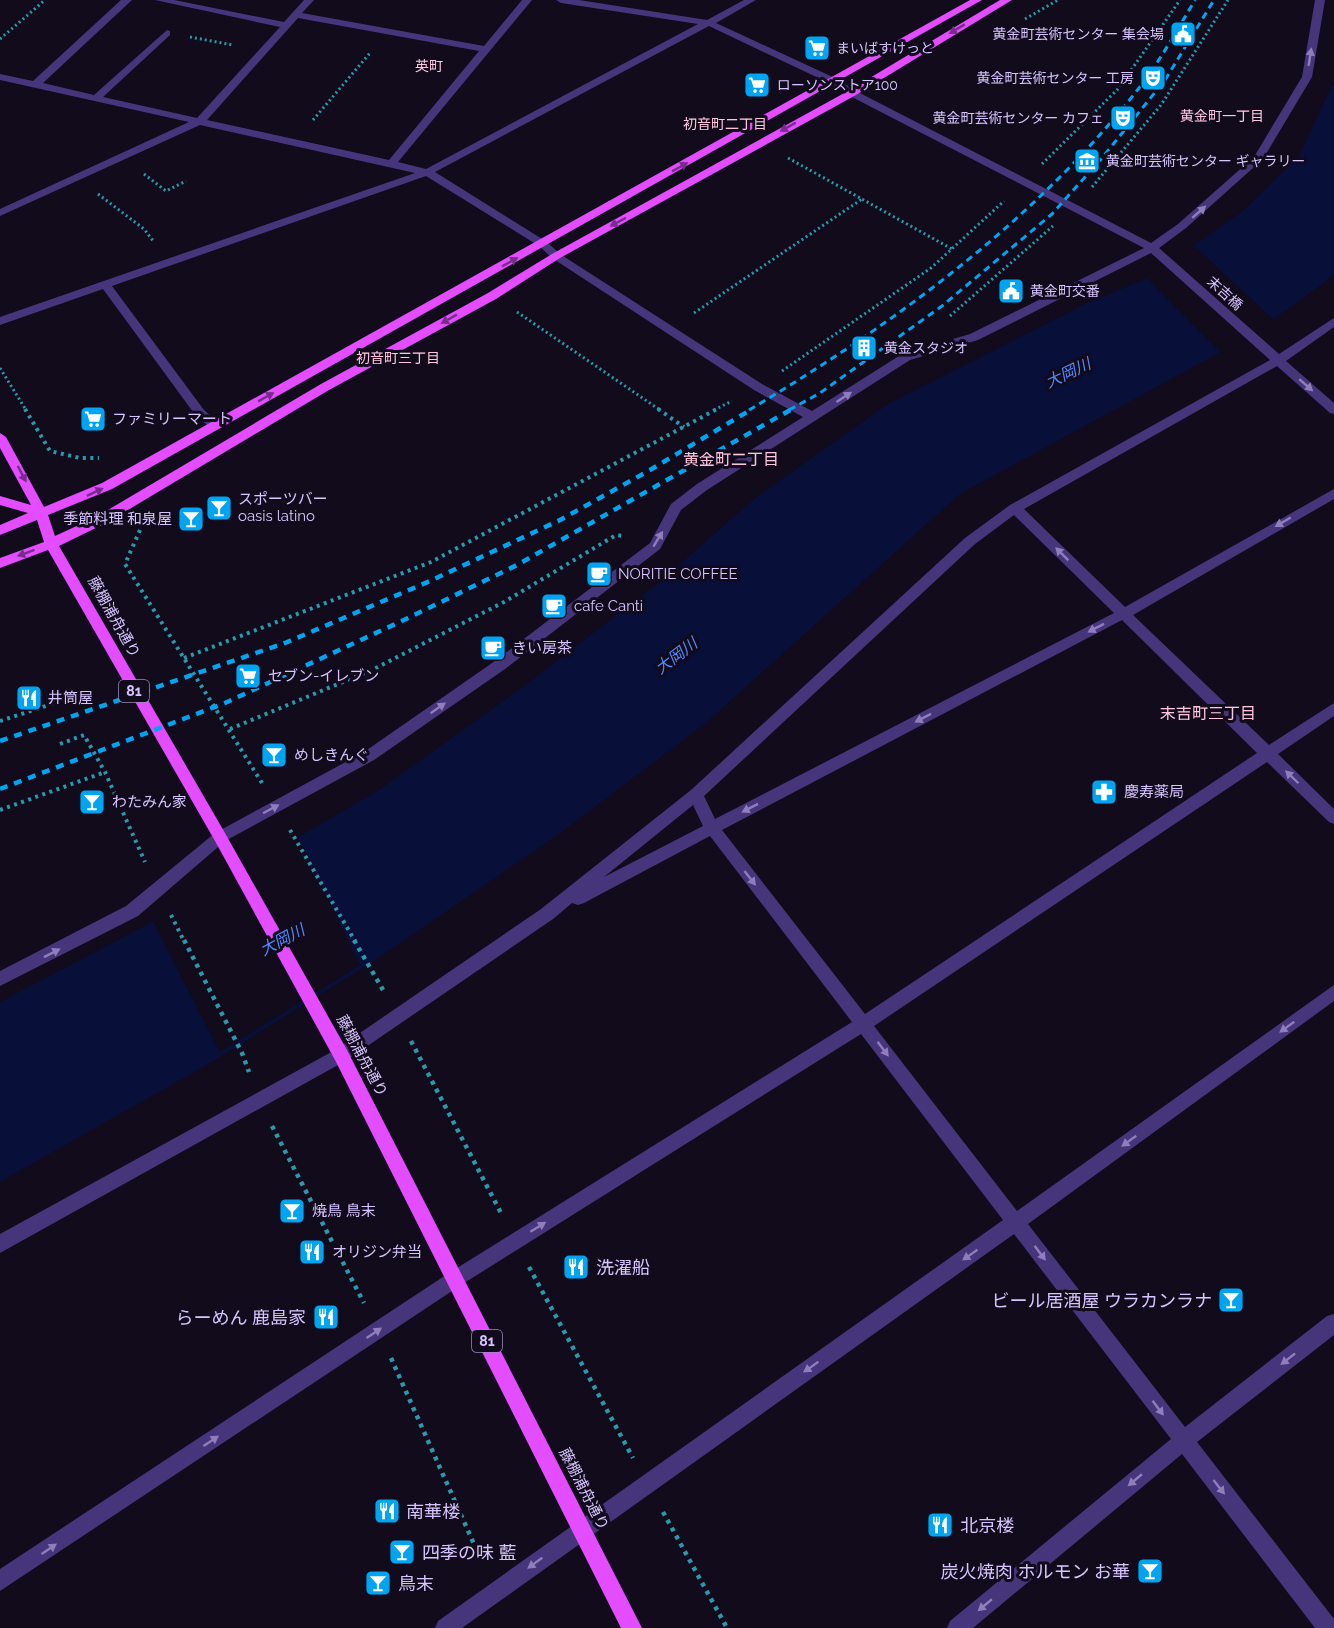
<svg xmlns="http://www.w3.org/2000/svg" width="1334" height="1628" font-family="Raleway,'Noto Sans JP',sans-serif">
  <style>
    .water { fill: #080f38 }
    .pier { fill: #110b1c }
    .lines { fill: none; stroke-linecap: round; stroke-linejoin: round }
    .path-far2 { stroke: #2b99ad; stroke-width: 3; stroke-dasharray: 2 3; stroke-linecap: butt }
    .path-far1 { stroke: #2b99ad; stroke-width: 4; stroke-dasharray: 3 4.5; stroke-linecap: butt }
    .path { stroke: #2b99ad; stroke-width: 4.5; stroke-dasharray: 4 5; stroke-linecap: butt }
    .minor { fill: #47357b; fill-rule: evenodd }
    .major { fill: #e34cff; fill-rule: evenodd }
    .rail-far1 { stroke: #00a4f0; stroke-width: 3; stroke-dasharray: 7 5; stroke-linecap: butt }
    .rail { stroke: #00a4f0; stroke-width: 4.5; stroke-dasharray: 8 7; stroke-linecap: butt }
    .oneway { fill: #7a2c8e }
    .oneway2 { fill: #907dbd }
    .labels { text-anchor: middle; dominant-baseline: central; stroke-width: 6; stroke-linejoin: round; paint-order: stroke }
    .far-poi-label { font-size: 14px; fill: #d8c5ff; stroke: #110b1c; text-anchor: start }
    .far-neighbourhood-label { font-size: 14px; fill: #ffc7df; stroke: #110b1c }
    .far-street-label { font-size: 14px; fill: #d8c5ff; stroke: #110b1c }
    .shield { fill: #110b1c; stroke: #9c8dbb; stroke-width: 1.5 }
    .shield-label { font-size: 14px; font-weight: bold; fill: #d8c5ff }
    .poi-label { font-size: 15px; fill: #d8c5ff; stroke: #110b1c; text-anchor: start }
    .street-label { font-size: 15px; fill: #d8c5ff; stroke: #110b1c }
    .water-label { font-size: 16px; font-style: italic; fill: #538aff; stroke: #110b1c }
    .neighbourhood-label { font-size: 16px; fill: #ffc7df; stroke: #110b1c }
    .near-poi-label { font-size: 18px; fill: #d8c5ff; stroke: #110b1c; text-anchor: start }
  </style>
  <rect width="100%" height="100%" fill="#110b1c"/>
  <!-- water -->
  <polygon class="water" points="1334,80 1334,273 1328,280 1277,317 1219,353 960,494 706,723 559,834 377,959 212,1062 0,1182 0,1002 154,921 379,790 520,689 656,585 754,499 888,404 1087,303 1145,279 1243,211 1300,155"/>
  <!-- pier -->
  <g class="pier">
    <polygon points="1191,243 1275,321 1222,354 1145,276"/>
    <polygon points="297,834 360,965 220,1052 152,919"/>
  </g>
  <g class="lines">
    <!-- path-far2 -->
    <g class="path-far2">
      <polyline points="1025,19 1058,0"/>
      <polyline points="190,37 233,45"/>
      <polyline points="0,39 45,0"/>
      <polyline points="313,120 370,53"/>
      <polyline points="788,158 952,249"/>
      <polyline points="1042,164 1118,89 1180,0"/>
      <polyline points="144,174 166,191 186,181"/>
      <polyline points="1092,187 1161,105 1228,0"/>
      <polyline points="98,194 144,229 154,242"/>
      <polyline points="517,312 660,410"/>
      <polyline points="694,313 862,199"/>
      <polyline points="950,316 1053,226"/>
      <polyline points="0,368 26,410"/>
      <polyline points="782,371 931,268 1004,201"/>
      <polyline points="714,410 732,401"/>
    </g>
    <!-- path-far1 -->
    <g class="path-far1">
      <polyline points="25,409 50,451 80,458 99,458"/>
      <polyline points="658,409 684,427"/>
      <polyline points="140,530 125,564 262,783"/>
      <polyline points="184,658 431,562 717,409"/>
      <polyline points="0,721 64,700"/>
      <polyline points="230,729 374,669 504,602 616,535 623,536"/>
      <polyline points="60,744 84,735 105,772 145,862"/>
      <polyline points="0,810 105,772"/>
      <polyline points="290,830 355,941"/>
      <polyline points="171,915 184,941"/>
    </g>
    <!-- path -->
    <g class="path">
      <polyline points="184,940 242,1053 249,1072"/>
      <polyline points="354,940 383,990"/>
      <polyline points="411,1041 502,1215"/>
      <polyline points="272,1126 364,1303"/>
      <polyline points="529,1267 633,1458"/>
      <polyline points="391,1358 482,1562"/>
      <polyline points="663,1512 727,1628"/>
    </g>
    <!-- minor -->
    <path class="minor" d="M121,0H132L43,83L94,95L167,30L170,31V35L103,97L197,118L280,27L155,0H174L284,22L304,0H314L302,13L484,46L522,0H532L398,162L426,169L698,24L561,3L556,0H579L707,20L744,0H756L716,23L837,79L856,91L1151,243L1178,224L1254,157L1302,77L1315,0H1325L1312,77L1263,159L1186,228L1159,248L1279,354L1334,318V327L1286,361L1334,403V414L1330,413L1277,366L1024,509L1125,607L1334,489V499L1133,615L1269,745L1334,703V716L1278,754L1334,809V824L1329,822L1267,762L874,1026L1017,1211L1334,985V1001L1028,1224L1185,1427L1327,1316L1334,1314V1335L1197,1442L1334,1619V1628H1315L1182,1454L973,1628H947L950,1621L1171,1439L1014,1234L462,1628H435L438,1621L1003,1220L861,1034L461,1285L0,1591V1569L449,1273L852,1022L710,836L584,903L578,905L572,903L553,919L347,1060L0,1253V1234L335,1050L541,909L691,790L965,538L1010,505L1270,360L1151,253L978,340L910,360L707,490L681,510L660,549L505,669L374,760L225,841L138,916L0,986V971L126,906L215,833L364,752L495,661L650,543L671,504L697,484L803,417L754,390L552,258L539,246L426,176L112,286L204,410L221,425L219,428H211L196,416L103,289L0,325V317L415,173L200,125L0,216V209L189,122L0,80V74L33,81ZM298,18L479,51L389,160L207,120ZM709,26L829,83L848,95L1144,248L970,334L902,354L812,411L762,384L560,254L547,242L435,172ZM1014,515L1114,613L715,819L704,796L975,544ZM1122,620L1257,753L865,1014L722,830ZM693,805L703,826L604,877Z"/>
    <!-- major -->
    <polygon class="major" points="970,0 982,0 112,489 48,515 55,536 96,517 321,384 488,293 552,254 848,91 1000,0 1012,0 856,95 560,258 496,299 329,390 106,523 59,546 225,833 347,1050 642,1628 621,1628 335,1060 215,841 48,550 0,568 0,558 44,542 37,520 0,535 0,525 28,513 0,505 0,496 31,505 0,448 0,433 6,437 44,507 102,483"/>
    <!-- rail-far1 -->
    <g class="rail-far1">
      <path d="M749,410C894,324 1034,222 1139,88C1160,61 1177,30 1195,0"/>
      <polyline points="789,410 820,393 942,306 1052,214 1102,158 1165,80 1214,0"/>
    </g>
    <!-- rail -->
    <g class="rail">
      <polyline points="0,741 285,643 430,581 560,520 650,470 752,409"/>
      <polyline points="0,789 225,703 406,619 517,565 792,409"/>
    </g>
  </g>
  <!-- one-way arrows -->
  <defs><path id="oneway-solid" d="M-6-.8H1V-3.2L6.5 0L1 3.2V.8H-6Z" transform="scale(1.5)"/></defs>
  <g class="oneway">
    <use href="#oneway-solid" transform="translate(957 29) rotate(149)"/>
    <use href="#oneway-solid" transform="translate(788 127) rotate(151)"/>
    <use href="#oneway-solid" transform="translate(680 167) rotate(-29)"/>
    <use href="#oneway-solid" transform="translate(618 222) rotate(152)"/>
    <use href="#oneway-solid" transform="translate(510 262) rotate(-29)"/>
    <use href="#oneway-solid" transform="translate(449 319) rotate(151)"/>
    <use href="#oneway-solid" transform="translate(266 397) rotate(-29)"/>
    <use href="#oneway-solid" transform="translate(22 474) rotate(62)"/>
    <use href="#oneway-solid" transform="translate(95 492) rotate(-25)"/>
    <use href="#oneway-solid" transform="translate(26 553) rotate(160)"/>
  </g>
  <g class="oneway2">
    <use href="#oneway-solid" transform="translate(1310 57) rotate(-81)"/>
    <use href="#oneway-solid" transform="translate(1199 212) rotate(-41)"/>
    <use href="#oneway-solid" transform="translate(1306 385) rotate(41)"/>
    <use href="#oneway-solid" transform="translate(844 397) rotate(-33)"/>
    <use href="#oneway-solid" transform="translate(1283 522) rotate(150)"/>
    <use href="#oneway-solid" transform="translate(658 539) rotate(-59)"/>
    <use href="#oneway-solid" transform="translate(1062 554) rotate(-135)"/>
    <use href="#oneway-solid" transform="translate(1096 628) rotate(153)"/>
    <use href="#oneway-solid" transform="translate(438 708) rotate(-35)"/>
    <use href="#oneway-solid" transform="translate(923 718) rotate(153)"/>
    <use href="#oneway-solid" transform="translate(1292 777) rotate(-136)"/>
    <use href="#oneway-solid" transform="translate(750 808) rotate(153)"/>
    <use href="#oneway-solid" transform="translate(271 809) rotate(-28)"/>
    <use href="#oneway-solid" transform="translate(750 878) rotate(52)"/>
    <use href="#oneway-solid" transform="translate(52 953) rotate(-27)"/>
    <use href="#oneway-solid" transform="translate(1287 1027) rotate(144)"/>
    <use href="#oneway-solid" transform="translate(883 1049) rotate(53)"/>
    <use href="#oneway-solid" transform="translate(1129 1141) rotate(144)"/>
    <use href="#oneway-solid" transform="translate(538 1227) rotate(-32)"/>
    <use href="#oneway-solid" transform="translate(1040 1253) rotate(53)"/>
    <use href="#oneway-solid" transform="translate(970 1255) rotate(145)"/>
    <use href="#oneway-solid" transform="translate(374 1333) rotate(-34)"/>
    <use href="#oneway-solid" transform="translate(1288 1359) rotate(142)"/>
    <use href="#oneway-solid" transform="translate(811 1367) rotate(145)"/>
    <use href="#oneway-solid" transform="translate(1158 1408) rotate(53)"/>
    <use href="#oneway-solid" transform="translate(211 1441) rotate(-34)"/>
    <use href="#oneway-solid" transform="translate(1135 1480) rotate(140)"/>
    <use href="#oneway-solid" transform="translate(1219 1487) rotate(52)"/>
    <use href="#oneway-solid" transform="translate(49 1549) rotate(-34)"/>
    <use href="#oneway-solid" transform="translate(535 1563) rotate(144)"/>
    <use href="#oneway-solid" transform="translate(985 1605) rotate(140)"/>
  </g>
  <!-- icons -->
  <defs>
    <symbol id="civic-square" viewBox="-11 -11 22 22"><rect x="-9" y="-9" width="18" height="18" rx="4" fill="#00a4f0" stroke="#110b1c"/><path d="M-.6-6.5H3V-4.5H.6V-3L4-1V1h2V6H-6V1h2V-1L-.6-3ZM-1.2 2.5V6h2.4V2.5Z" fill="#fff"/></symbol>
    <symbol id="supermarket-square" viewBox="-11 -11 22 22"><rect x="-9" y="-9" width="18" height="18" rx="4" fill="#00a4f0" stroke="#110b1c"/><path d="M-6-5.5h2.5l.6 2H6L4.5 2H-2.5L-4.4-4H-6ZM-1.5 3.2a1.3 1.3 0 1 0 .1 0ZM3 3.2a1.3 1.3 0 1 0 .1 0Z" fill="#fff"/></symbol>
    <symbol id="theatre-square" viewBox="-11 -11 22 22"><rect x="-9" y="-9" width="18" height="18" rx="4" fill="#00a4f0" stroke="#110b1c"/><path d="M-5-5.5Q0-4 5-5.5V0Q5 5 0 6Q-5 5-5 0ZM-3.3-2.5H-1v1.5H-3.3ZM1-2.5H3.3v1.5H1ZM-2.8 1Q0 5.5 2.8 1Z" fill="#fff"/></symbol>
    <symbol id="museum-square" viewBox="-11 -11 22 22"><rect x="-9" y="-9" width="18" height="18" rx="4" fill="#00a4f0" stroke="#110b1c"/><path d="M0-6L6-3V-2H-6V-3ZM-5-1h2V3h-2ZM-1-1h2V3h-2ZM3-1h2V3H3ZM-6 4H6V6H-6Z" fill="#fff"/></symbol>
    <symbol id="building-square" viewBox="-11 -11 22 22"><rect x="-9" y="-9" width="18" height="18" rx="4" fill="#00a4f0" stroke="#110b1c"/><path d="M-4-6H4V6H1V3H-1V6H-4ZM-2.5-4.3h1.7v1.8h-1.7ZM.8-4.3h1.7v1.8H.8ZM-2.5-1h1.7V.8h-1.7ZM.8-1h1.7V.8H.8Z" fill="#fff"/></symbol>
    <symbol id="bar-square" viewBox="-11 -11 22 22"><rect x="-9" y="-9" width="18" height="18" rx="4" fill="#00a4f0" stroke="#110b1c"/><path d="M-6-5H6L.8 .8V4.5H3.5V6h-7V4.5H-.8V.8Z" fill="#fff"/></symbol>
    <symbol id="cafe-square" viewBox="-11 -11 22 22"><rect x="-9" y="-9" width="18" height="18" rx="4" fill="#00a4f0" stroke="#110b1c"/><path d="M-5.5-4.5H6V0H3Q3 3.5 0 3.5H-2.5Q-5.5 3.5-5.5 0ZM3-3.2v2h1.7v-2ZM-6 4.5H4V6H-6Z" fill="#fff"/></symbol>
    <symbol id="restaurant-square" viewBox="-11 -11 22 22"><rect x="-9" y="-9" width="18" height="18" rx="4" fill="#00a4f0" stroke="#110b1c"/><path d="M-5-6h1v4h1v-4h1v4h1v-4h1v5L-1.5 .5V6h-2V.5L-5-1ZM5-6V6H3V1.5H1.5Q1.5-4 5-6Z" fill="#fff"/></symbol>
    <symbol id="pharmacy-square" viewBox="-11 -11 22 22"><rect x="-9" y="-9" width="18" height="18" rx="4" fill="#00a4f0" stroke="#110b1c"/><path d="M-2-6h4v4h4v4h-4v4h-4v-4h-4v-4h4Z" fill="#fff"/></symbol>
  </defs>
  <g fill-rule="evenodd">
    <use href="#civic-square" x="1168" y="19" width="30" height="30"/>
    <use href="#supermarket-square" x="802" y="33" width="30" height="30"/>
    <use href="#theatre-square" x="1138" y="63" width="30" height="30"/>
    <use href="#supermarket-square" x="742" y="70" width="30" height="30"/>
    <use href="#theatre-square" x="1108" y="103" width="30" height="30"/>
    <use href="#museum-square" x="1072" y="146" width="30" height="30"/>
    <use href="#civic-square" x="996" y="276" width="30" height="30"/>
    <use href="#building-square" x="849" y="333" width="30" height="30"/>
    <use href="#supermarket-square" x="78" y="404" width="30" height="30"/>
    <use href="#bar-square" x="204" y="493" width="30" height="30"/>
    <use href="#bar-square" x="176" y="504" width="30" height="30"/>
    <use href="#cafe-square" x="584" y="559" width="30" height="30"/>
    <use href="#cafe-square" x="539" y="591" width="30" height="30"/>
    <use href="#cafe-square" x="478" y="633" width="30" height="30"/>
    <use href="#supermarket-square" x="233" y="661" width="30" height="30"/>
    <use href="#restaurant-square" x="14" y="683" width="30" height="30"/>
    <use href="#bar-square" x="259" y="740" width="30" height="30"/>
    <use href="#pharmacy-square" x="1089" y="777" width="30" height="30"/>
    <use href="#bar-square" x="77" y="787" width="30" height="30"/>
    <use href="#bar-square" x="277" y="1196" width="30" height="30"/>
    <use href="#restaurant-square" x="297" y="1237" width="30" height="30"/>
    <use href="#restaurant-square" x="561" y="1252" width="30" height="30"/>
    <use href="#bar-square" x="1216" y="1285" width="30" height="30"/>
    <use href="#restaurant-square" x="311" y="1302" width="30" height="30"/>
    <use href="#restaurant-square" x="372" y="1496" width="30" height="30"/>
    <use href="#restaurant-square" x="925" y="1510" width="30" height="30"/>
    <use href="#bar-square" x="387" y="1537" width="30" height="30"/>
    <use href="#bar-square" x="1135" y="1556" width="30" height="30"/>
    <use href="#bar-square" x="363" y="1568" width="30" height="30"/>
  </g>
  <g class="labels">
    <!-- far-poi labels -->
    <g class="far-poi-label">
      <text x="1164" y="34" text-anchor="end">黄金町芸術センター 集会場</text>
      <text x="836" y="48">まいばすけっと</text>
      <text x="1134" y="78" text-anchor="end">黄金町芸術センター 工房</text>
      <text x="777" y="85">ローソンストア100</text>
      <text x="1104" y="118" text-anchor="end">黄金町芸術センター カフェ</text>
      <text x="1106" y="161">黄金町芸術センター ギャラリー</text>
      <text x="1030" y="291">黄金町交番</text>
      <text x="884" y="348">黄金スタジオ</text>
    </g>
    <!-- far-neighbourhood labels -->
    <g class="far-neighbourhood-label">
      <text x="429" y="66">英町</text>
      <text x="1222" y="116">黄金町一丁目</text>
      <text x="725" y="124">初音町二丁目</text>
      <text x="398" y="358">初音町三丁目</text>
    </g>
    <!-- far-street labels -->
    <g class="far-street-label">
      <text transform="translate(1225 293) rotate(42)">末吉橋</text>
    </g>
    <!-- shield labels -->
    <g class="shield">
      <rect x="119" y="680" width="30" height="22" rx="4.5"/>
      <rect x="472" y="1330" width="30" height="22" rx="4.5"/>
    </g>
    <g class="shield-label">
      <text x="134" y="691">81</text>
      <text x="487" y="1341">81</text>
    </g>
    <!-- poi labels -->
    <g class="poi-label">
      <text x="112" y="419">ファミリーマート</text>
      <text x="238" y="499">スポーツバー<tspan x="238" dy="17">oasis latino</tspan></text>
      <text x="172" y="519" text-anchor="end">季節料理 和泉屋</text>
      <text x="618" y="574">NORITIE COFFEE</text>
      <text x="574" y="606">cafe Canti</text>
      <text x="512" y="648">きい房茶</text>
      <text x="268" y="676">セブン-イレブン</text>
      <text x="48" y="698">井筒屋</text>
      <text x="294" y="755">めしきんぐ</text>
      <text x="1124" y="792">慶寿薬局</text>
      <text x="112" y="802">わたみん家</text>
      <text x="312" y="1211">焼鳥 鳥末</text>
      <text x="332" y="1252">オリジン弁当</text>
    </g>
    <!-- street labels -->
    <g class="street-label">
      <text transform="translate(114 617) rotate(61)">藤棚浦舟通り</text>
      <text transform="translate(362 1056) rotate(62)">藤棚浦舟通り</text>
      <text transform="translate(584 1489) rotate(63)">藤棚浦舟通り</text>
    </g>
    <!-- water labels -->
    <g class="water-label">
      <text transform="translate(1068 373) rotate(-25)">大岡川</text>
      <text transform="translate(676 656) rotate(-37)">大岡川</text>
      <text transform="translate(282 940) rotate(-28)">大岡川</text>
    </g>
    <!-- neighbourhood labels -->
    <g class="neighbourhood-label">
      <text x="731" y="459">黄金町二丁目</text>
      <text x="1208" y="713">末吉町三丁目</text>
    </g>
    <!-- near-poi labels -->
    <g class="near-poi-label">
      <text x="596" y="1267">洗濯船</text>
      <text x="1212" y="1300" text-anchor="end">ビール居酒屋 ウラカンラナ</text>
      <text x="306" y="1317" text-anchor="end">らーめん 鹿島家</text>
      <text x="406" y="1511">南華楼</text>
      <text x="960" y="1525">北京楼</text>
      <text x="422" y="1552">四季の味 藍</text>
      <text x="1130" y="1571" text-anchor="end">炭火焼肉 ホルモン お華</text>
      <text x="398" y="1583">鳥末</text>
    </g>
  </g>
</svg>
